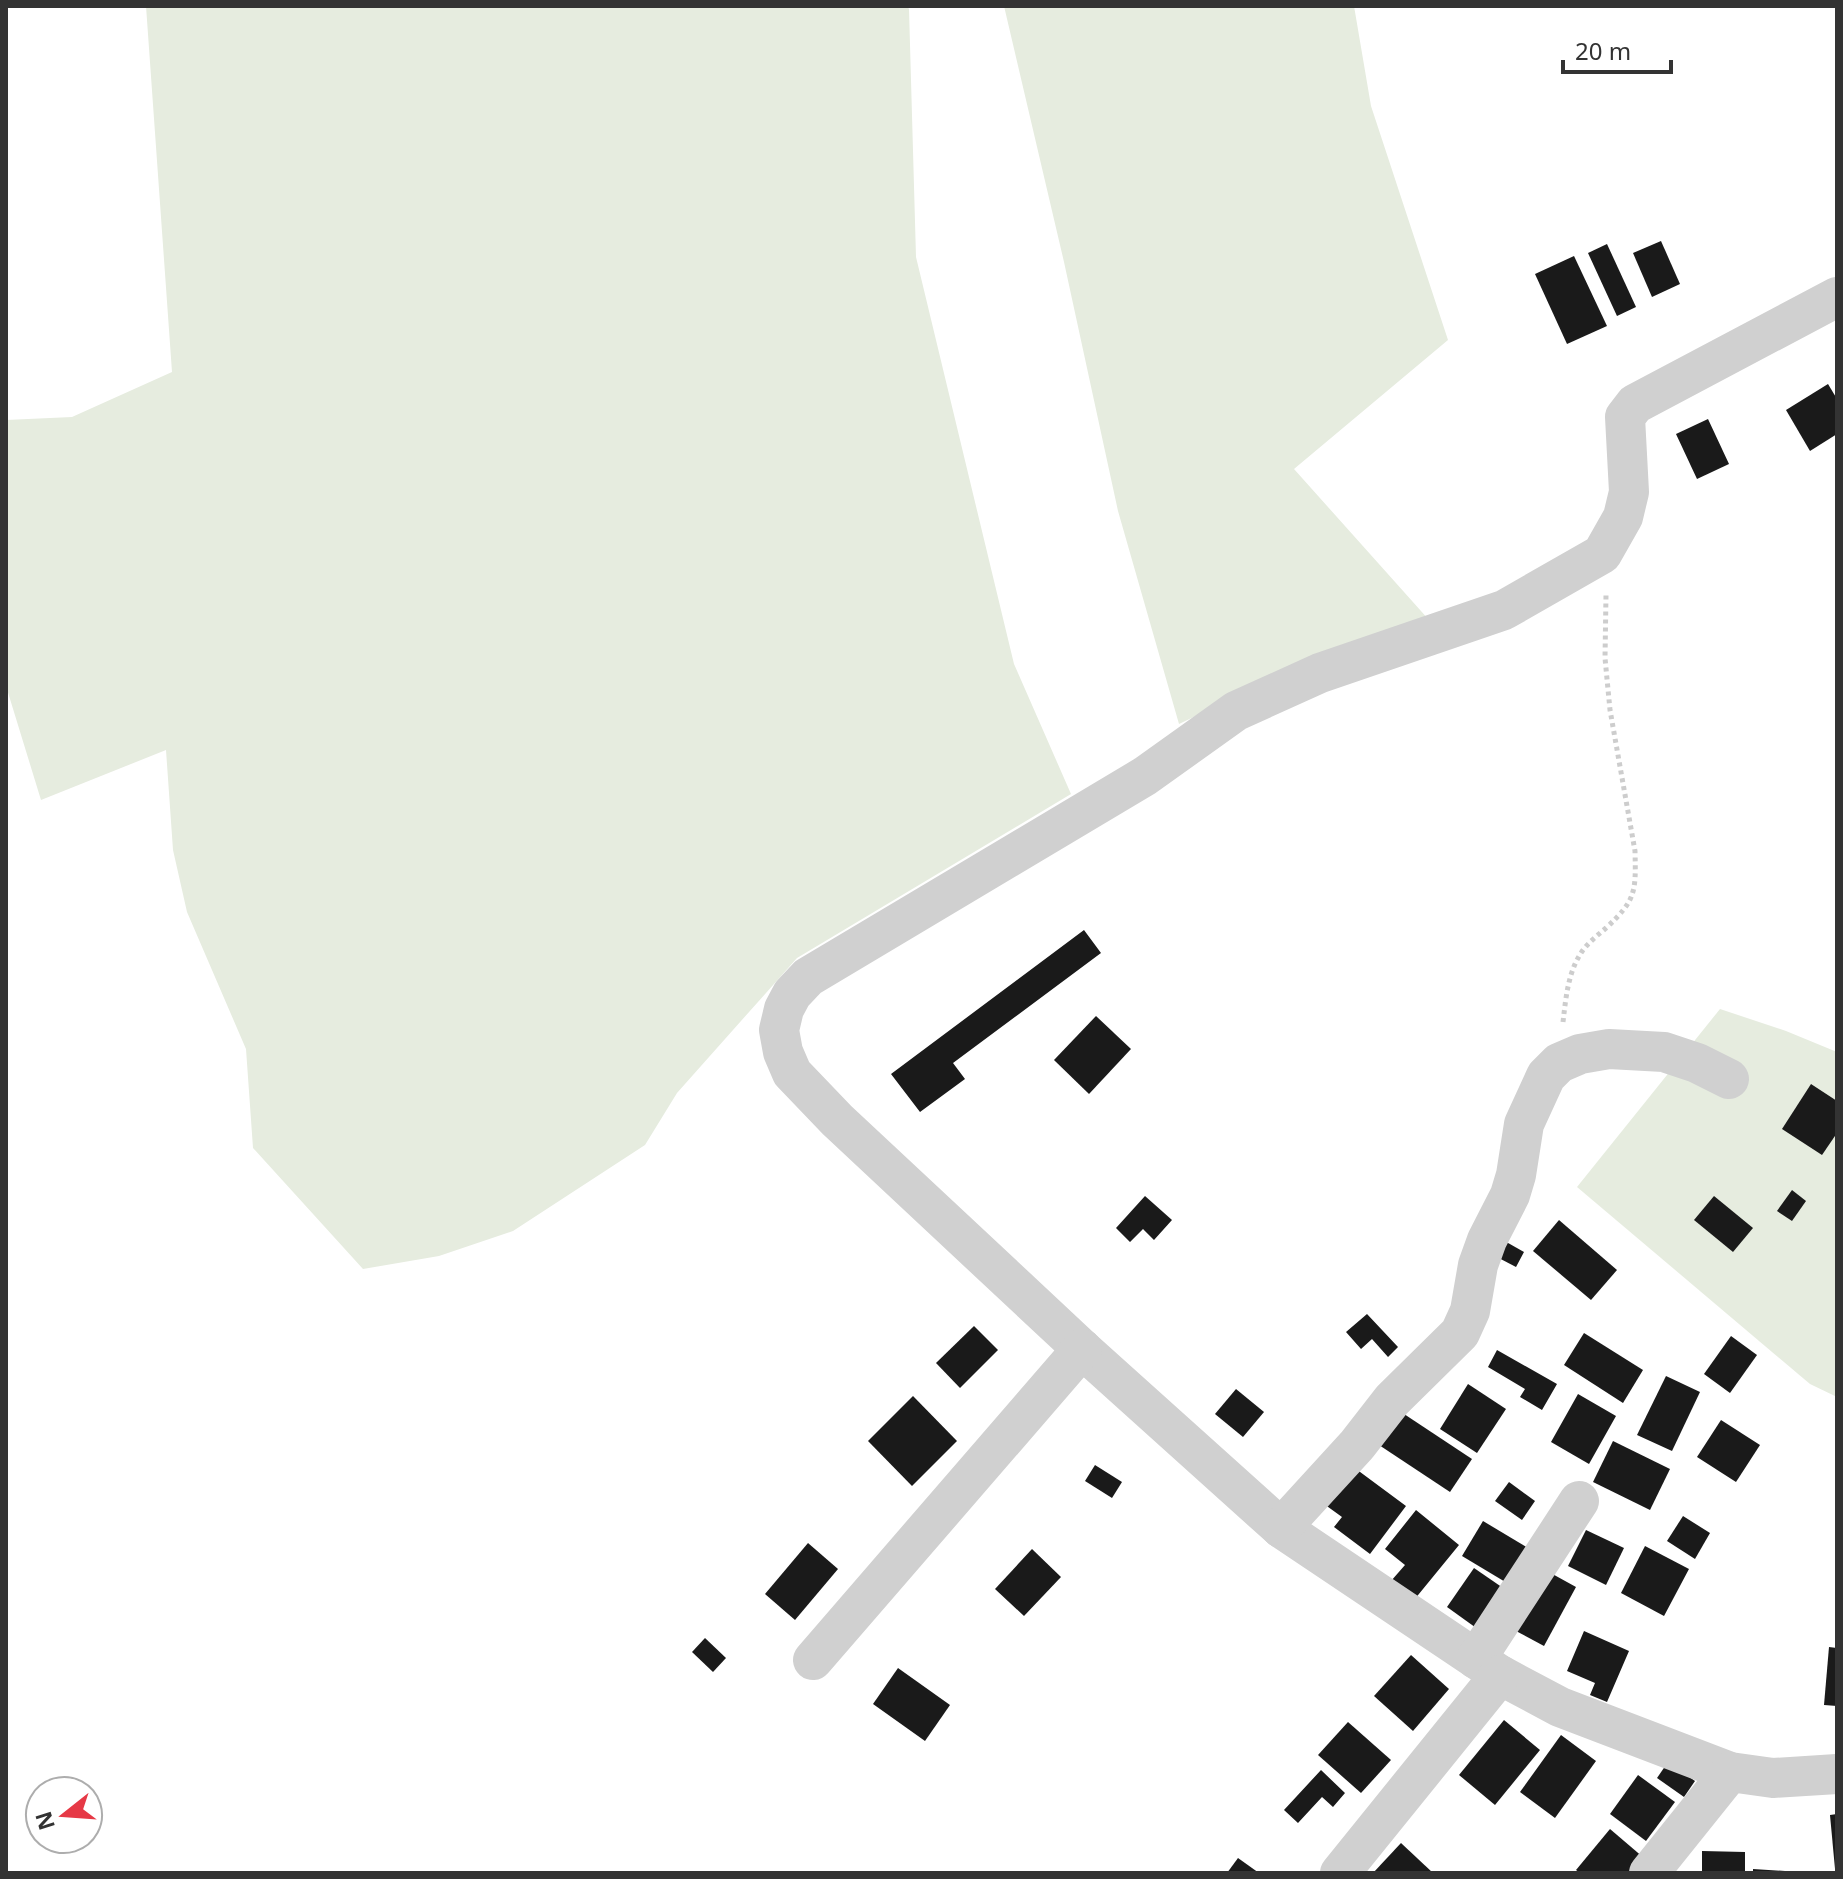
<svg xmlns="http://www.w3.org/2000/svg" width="1843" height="1879" font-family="'Noto Sans',sans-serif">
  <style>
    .green { fill: #e6ecdf }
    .building { fill: #1a1a1a }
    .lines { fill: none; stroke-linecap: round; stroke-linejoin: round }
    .path { stroke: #cdcdcd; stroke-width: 5; stroke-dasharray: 4 4; stroke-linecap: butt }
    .minor { stroke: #d0d0d0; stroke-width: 40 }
  </style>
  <rect width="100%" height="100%" fill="#fff"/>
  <!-- green -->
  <g class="green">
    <polygon points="146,6 907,6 909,9 916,257 1014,664 1071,794 797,958 677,1093 645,1145 513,1231 439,1256 363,1269 253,1148 246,1049 187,912 173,850 166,750 41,800 6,686 6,420 72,417 172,372"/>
    <polygon points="1004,6 1354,6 1371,106 1448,340 1294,469 1438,630 1302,665 1179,724 1118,511 1064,262"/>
    <polygon points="1720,1009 1786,1031 1837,1052 1837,1397 1810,1384 1577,1187"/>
  </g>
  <!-- building -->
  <g class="building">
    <polygon points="1661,241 1680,284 1652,297 1633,253"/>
    <polygon points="1607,244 1636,307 1617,316 1588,253"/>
    <polygon points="1574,256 1607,326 1567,344 1535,274"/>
    <polygon points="1828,384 1837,399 1837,434 1810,451 1786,410"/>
    <polygon points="1708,419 1729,464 1697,479 1676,434"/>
    <polygon points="1084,930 1101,953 953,1063 965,1079 920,1112 891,1074"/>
    <polygon points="1096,1016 1131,1049 1089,1094 1054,1060"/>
    <polygon points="1811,1084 1837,1101 1837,1133 1822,1155 1782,1129"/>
    <polygon points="1792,1190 1806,1201 1792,1221 1777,1211"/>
    <polygon points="1145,1196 1172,1220 1154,1240 1143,1229 1130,1242 1116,1228"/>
    <polygon points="1714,1196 1753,1228 1733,1252 1694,1220"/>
    <polygon points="1559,1220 1617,1270 1591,1300 1533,1251"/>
    <polygon points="1501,1239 1524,1252 1516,1267 1493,1255"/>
    <polygon points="1367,1314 1398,1347 1388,1357 1372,1339 1361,1349 1346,1332"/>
    <polygon points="974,1326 998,1350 960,1388 936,1363"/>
    <polygon points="1584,1333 1643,1370 1623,1403 1564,1365"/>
    <polygon points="1731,1336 1757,1355 1730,1393 1704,1374"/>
    <polygon points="1497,1350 1557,1384 1542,1410 1520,1397 1525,1389 1488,1367"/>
    <polygon points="1666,1376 1700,1392 1672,1451 1637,1435"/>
    <polygon points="1468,1384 1506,1409 1477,1453 1440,1429"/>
    <polygon points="1236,1389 1264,1412 1243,1437 1215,1414"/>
    <polygon points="1578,1394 1616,1416 1589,1464 1551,1442"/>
    <polygon points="913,1396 957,1441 912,1486 868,1441"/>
    <polygon points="1401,1412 1472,1459 1450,1492 1379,1445"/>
    <polygon points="1721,1420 1760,1445 1736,1482 1697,1457"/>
    <polygon points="1613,1441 1670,1469 1650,1510 1593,1482"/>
    <polygon points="1095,1465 1122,1482 1112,1498 1085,1481"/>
    <polygon points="1352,1466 1406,1506 1370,1554 1334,1527 1342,1517 1324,1504"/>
    <polygon points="1509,1482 1535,1501 1522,1520 1495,1501"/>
    <polygon points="1416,1510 1459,1545 1414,1600 1391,1581 1405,1565 1385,1549"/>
    <polygon points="1683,1516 1710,1533 1695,1559 1667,1541"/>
    <polygon points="1483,1521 1528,1548 1507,1583 1462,1556"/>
    <polygon points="1586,1530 1624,1548 1606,1585 1568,1566"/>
    <polygon points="808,1543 838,1569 795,1620 765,1594"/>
    <polygon points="1645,1546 1689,1569 1664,1616 1621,1593"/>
    <polygon points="1032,1549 1061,1577 1024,1616 995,1589"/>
    <polygon points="1474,1568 1506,1590 1479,1630 1447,1607"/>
    <polygon points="1547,1571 1576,1587 1544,1646 1516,1631"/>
    <polygon points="1584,1631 1629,1651 1607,1702 1590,1695 1595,1683 1567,1671"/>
    <polygon points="705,1638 726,1658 713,1672 692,1652"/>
    <polygon points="1829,1647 1837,1648 1837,1706 1824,1705"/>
    <polygon points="1411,1655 1449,1689 1413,1731 1374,1696"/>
    <polygon points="898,1668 950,1705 925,1741 873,1704"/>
    <polygon points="1504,1720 1540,1750 1495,1805 1459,1775"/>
    <polygon points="1348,1722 1391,1760 1361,1793 1318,1755"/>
    <polygon points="1561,1735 1596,1761 1555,1818 1520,1792"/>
    <polygon points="1668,1762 1695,1781 1684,1797 1657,1778"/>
    <polygon points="1321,1770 1345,1793 1333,1807 1322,1797 1298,1823 1284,1810"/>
    <polygon points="1638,1775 1675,1802 1646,1841 1610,1814"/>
    <polygon points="1837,1814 1837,1869 1835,1869 1830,1815"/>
    <polygon points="1610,1829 1644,1858 1632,1873 1580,1873 1576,1870"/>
    <polygon points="1401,1843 1433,1873 1373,1873"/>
    <polygon points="1702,1851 1745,1852 1745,1873 1702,1873"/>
    <polygon points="1238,1858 1259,1873 1227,1873"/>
    <polygon points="1753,1869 1785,1871 1785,1873 1753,1873"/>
  </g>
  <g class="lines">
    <!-- path -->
    <path class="path" d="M1563,1022C1566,997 1568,971 1583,950C1589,942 1598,935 1606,928C1636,900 1636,892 1635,851L1610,710L1605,658L1606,595"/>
    <!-- minor -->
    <g class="minor">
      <polyline points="1837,297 1635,404 1625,417 1629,492 1623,517 1602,554 1504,610 1320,673 1236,711 1145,776 808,977 792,994 784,1009 779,1030 783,1052 792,1073 837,1120 1082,1349 1281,1528 1500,1675 1560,1707 1730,1772 1773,1778 1837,1774"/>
      <polyline points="1281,1528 1357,1445 1392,1400 1460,1333 1470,1311 1478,1265 1487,1240 1510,1195 1516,1175 1524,1124 1546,1076 1559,1063 1580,1054 1609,1049 1664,1052 1697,1063 1729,1079"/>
      <polyline points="1476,1659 1579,1501"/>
      <polyline points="813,1660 1082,1349"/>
      <polyline points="1340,1873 1500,1675"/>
      <polyline points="1649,1873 1730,1772"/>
    </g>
  </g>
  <!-- border -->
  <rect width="1843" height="1879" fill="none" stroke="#333333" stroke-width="16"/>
  <!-- north arrow -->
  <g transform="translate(64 1815) rotate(253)"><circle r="38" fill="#ffffff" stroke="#adadad" stroke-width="2"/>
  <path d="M0-6L14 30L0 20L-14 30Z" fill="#e63946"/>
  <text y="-12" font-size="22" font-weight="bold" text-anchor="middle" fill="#333333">N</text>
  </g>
  <!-- scale -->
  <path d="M1563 60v12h108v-12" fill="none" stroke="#333333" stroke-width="4"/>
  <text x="1575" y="60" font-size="24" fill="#333333" stroke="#ffffff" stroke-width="6" paint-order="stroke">20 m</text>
</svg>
